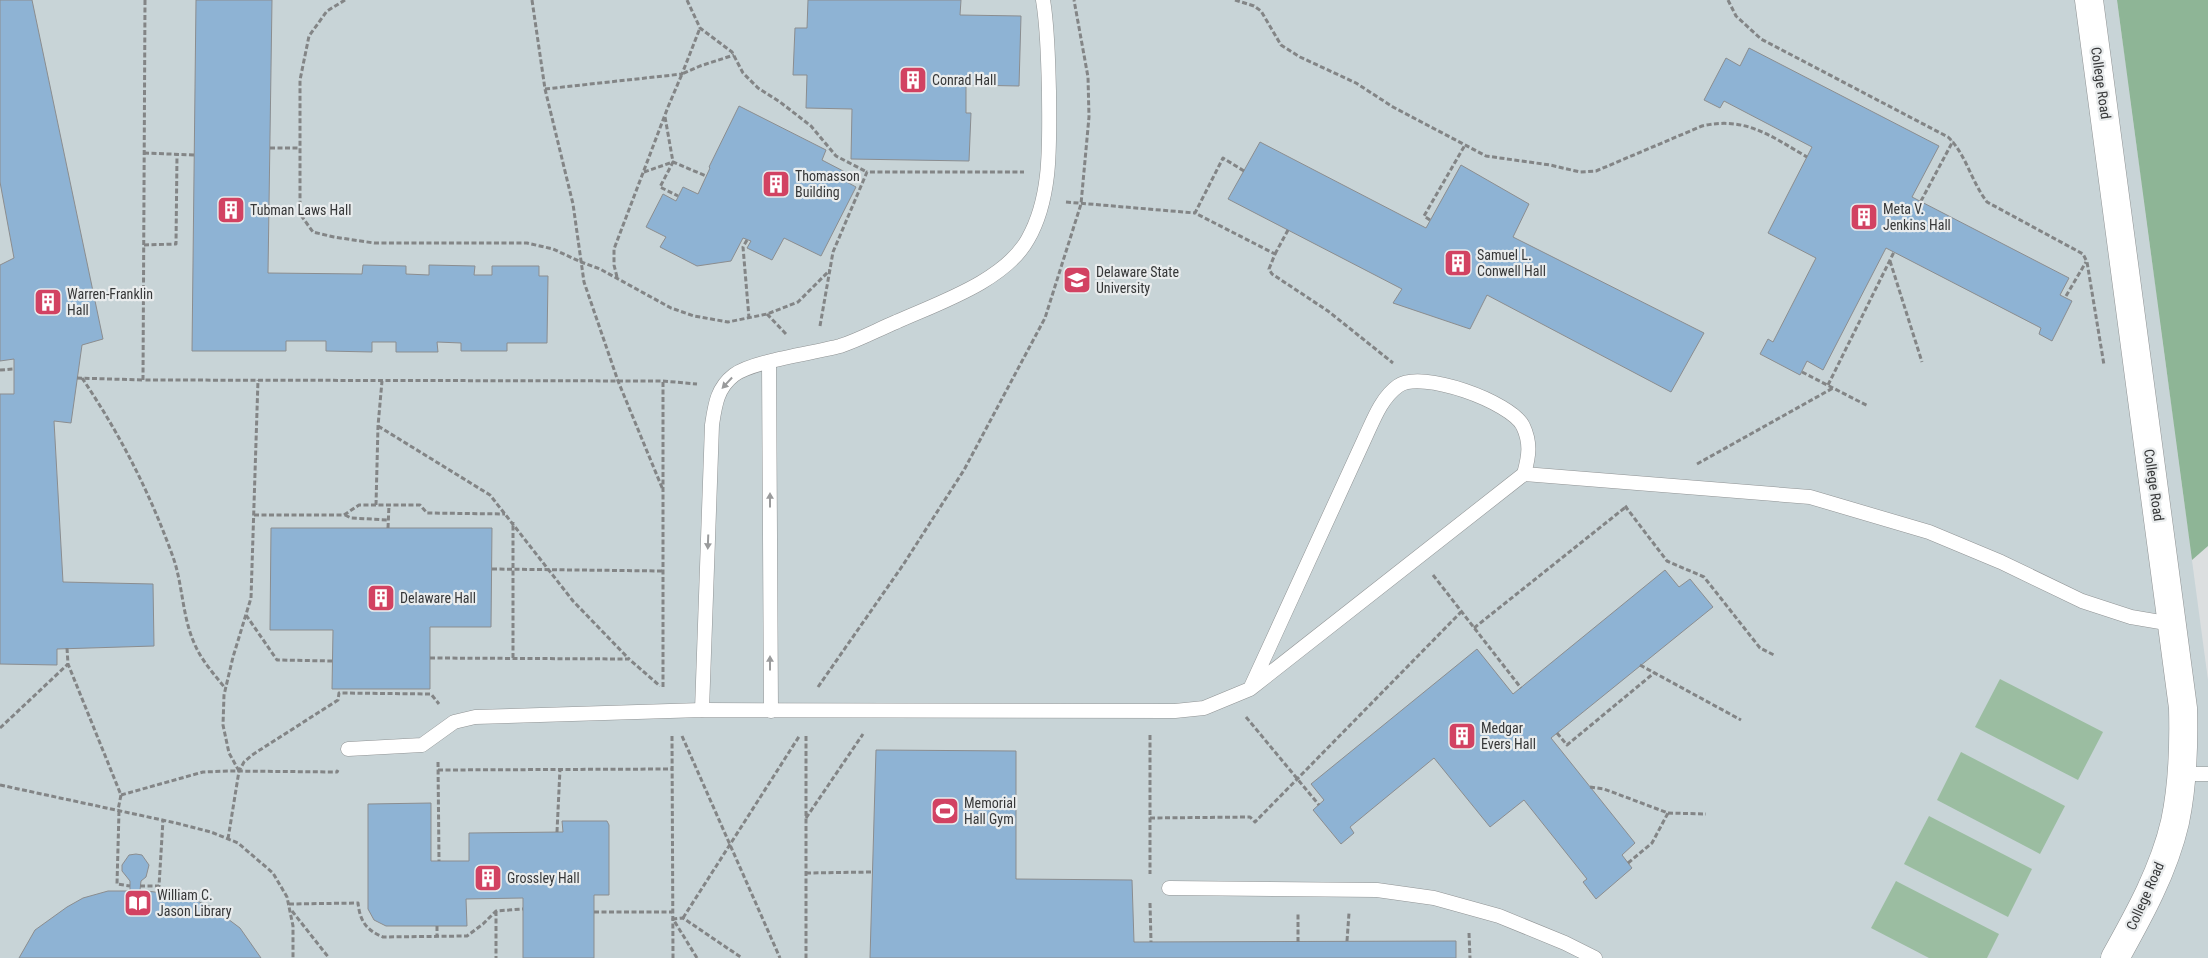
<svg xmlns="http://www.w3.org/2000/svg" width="2208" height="958" font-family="'Roboto Condensed',sans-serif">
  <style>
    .built { fill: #c8d4d7 }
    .green { fill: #9bbda1 }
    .forest { fill: #8eb596 }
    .building { fill: #8eb3d4; stroke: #8b8d8f }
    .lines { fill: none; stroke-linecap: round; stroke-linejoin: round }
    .service-casing { stroke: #909394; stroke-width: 15 }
    .minor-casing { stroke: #909394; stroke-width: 29 }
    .path { stroke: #838586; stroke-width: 3; stroke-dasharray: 5 2.5; stroke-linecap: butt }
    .service { stroke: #fff; stroke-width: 14 }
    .minor { stroke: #fff; stroke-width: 28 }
    .oneway { fill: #9a9b9c }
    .labels { text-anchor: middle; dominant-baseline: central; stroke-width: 4.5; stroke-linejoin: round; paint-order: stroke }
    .poi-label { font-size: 14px; fill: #363738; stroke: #e9eced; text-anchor: start }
    .street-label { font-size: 14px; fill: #363738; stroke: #e9eced }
  </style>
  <rect width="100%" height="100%" fill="#dcdfe0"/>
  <!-- built -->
  <polygon class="built" points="0,0 2117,0 2208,680 2208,958 0,958"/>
  <!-- green -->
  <g class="green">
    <polygon points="2000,679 2103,732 2078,780 1975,727"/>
    <polygon points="1961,752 2065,806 2040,854 1937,800"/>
    <polygon points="1929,816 2032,869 2008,917 1904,864"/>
    <polygon points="1896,881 1999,934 1987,958 1929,958 1871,928"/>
  </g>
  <!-- forest -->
  <polygon class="forest" points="2117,0 2208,0 2208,546 2192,560"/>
  <!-- building -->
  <g class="building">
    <polygon points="0,0 32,0 103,339 82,345 71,423 54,421 63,582 153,584 154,646 57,649 57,665 0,664 0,394 14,394 14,359 0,361 0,265 14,258 0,182"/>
    <polygon points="196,0 272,0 268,273 362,274 363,265 406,266 406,274 429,275 429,265 475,266 474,275 492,275 492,266 539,266 539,276 548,276 547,343 507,343 507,351 461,351 461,343 437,342 438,352 396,352 396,342 372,342 372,352 326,351 326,341 286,341 286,351 192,351"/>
    <polygon points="808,0 961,0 960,15 1021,16 1019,86 966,85 966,113 971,113 969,161 851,159 852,109 806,108 807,75 793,75 795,28 807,28"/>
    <polygon points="1749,48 1939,146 1912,197 2069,278 2060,295 2072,301 2052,341 2039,334 2041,328 1886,248 1823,370 1807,361 1800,375 1760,354 1768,339 1773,342 1816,258 1768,233 1812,147 1724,101 1720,108 1704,100 1726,58 1740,66"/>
    <polygon points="739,106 826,150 822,160 847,173 843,180 856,187 821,256 784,238 772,260 747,248 751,241 743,238 731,261 697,266 660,247 666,237 646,227 663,194 676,201 683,187 698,194 710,168 709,167"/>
    <polygon points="1260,142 1426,228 1461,165 1529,204 1513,237 1704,333 1671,392 1487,295 1470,329 1393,303 1402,289 1228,199"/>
    <polygon points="271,528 492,528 491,627 430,627 430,689 332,689 333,630 270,630"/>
    <polygon points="1665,570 1679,587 1690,579 1713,607 1551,738 1635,843 1622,855 1632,868 1596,899 1583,882 1587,879 1524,800 1490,827 1434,758 1350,827 1354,833 1341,844 1313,810 1324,800 1311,784 1477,649 1513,694"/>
    <polygon points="876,750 1016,751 1016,879 1132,880 1134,942 1456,941 1456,958 870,958"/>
    <polygon points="431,803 431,861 469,861 469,833 563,832 562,821 607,821 609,825 609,895 594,895 594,958 523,958 523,898 466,899 467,926 386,926 374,920 368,909 368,804"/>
    <polygon points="136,854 142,855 149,865 146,877 141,881 140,890 184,896 212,907 240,928 261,958 19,958 35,930 67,907 83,898 108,891 130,891 130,881 122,871 122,865 129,855"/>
  </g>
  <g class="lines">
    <defs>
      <g id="service">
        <polyline points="769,362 771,711"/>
        <polyline points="1524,474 1810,497 1929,532 2001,562 2082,601 2131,617 2172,624"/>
        <path d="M702,710L712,425C715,405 717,388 734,375C753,361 814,353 840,346C859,340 877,330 896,322C938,303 1005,281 1028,239C1053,195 1049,139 1049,91C1048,60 1048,30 1043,0"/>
        <path d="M348,749L422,745L454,722L475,717L702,710L1175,711L1204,708L1250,689L1524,474C1529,456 1531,443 1523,426C1511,402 1421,369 1398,386C1381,398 1373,421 1364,440L1250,689"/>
        <polyline points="2182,774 2208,774"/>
        <polyline points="1169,888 1377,890 1434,898 1499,916 1565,943 1595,958"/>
      </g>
      <path id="minor" d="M2089,0L2183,708C2184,746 2183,784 2175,822C2164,870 2139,915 2115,958"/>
    </defs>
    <!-- service casing -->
    <use href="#service" class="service-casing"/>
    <!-- minor casing -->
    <use href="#minor" class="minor-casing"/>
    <!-- path -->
    <g class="path">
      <polyline points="145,0 143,380 663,381 697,384"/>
      <polyline points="345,0 327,11 309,36 300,80 300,214 313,232 334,237 374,243 527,243 553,249 581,262 600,269 671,308 694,316 728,322 767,314 798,302 830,270"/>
      <polyline points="532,0 545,89 573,204 584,282 618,381 663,490"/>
      <polyline points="687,0 700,28 732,52 743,73 758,88 780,102 811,126 836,156 867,172"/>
      <path d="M1235,0L1254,6L1261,11L1281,45L1300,57L1356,83L1393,107L1486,156L1550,165L1580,172L1596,171L1702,126C1745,116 1771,136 1807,157"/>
      <path d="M1728,0L1736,16L1761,39L1948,137C1966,154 1971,181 1987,202L2083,254L2087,262L2104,365"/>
      <polyline points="545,89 682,74 700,28"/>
      <polyline points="665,117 673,162 660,187 678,196"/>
      <polyline points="270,148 300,148"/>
      <polyline points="144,153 194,155"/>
      <polyline points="1244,171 1223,158 1195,213 1275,254 1269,269 1272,274 1328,311 1393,363"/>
      <polyline points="644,172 673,162 706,176"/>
      <polyline points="1921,201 1953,141"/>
      <polyline points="1066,202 1195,213"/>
      <polyline points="1430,220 1424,216 1465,145"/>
      <polyline points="747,240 743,247 749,318"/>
      <polyline points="144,245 176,244 177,155"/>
      <polyline points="1275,254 1288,230"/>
      <polyline points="1890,261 1922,362"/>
      <polyline points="617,277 614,265 614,249 668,107 682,74 700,66 734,55"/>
      <polyline points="2066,296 2086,262"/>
      <polyline points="767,314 786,334"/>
      <polyline points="820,326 833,252 867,172 1024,172"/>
      <polyline points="0,370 14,369"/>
      <polyline points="1802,372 1868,406"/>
      <polyline points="77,378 143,380"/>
      <path d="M82,378C120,434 150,493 173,557C183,585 182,617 195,645C202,661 214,674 225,688"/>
      <polyline points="1828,385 1894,252"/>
      <polyline points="378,426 490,495 573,601 629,659"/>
      <polyline points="1697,464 1833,388"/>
      <polyline points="376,505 378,426 382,381"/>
      <polyline points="1625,506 1667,561 1704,577 1760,648 1774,655"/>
      <polyline points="254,515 344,515 359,505 420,505 427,513 505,514"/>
      <polyline points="345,515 351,518 388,520"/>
      <polyline points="388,528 389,505"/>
      <polyline points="492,569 663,571"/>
      <polyline points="1433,575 1521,688"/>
      <polyline points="246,615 277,660 332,661"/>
      <polyline points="1474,628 1627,506"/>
      <polyline points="67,648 68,664 121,795 118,810"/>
      <polyline points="430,658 629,659 660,686"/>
      <polyline points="513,658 513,522"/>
      <polyline points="1640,665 1741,720"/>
      <polyline points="663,687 663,381"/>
      <polyline points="818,687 903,565 964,470 1045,318 1081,204 1089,117 1088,77 1074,0"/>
      <polyline points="1246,717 1319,805"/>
      <polyline points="0,728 68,664"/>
      <polyline points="1557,733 1567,745 1654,673"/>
      <polyline points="1150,735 1150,874"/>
      <polyline points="672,736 673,958"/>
      <polyline points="682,736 780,958"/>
      <polyline points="806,736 806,958"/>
      <polyline points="438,762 439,861"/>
      <polyline points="438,770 672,769"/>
      <polyline points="239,771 229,753 223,725 224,695 233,657 251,598 258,380"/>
      <polyline points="0,785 176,823 211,832 238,843 273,873 287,897 293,926 293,958"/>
      <polyline points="1590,787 1604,789 1668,813 1706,814"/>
      <polyline points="121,795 203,772 230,771 337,772 338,770"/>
      <polyline points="119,811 117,884 130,886"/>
      <polyline points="806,818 863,734"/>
      <polyline points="1150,818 1250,817 1255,822 1461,612"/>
      <polyline points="557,832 560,769"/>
      <polyline points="228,839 239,771 244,762 252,755 338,700 339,693 431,694 439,704"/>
      <polyline points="1628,863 1652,843 1668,813"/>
      <polyline points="806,873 872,872"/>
      <polyline points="140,886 159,886 163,820"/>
      <polyline points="1150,903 1151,942"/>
      <path d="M289,904L358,903C360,921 366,930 383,937L467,936L483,924L496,911L523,909"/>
      <polyline points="292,911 329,958"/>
      <polyline points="496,911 496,958"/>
      <polyline points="594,912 672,912"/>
      <polyline points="683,918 800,735"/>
      <polyline points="437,926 437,937"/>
      <polyline points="1469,933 1470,958"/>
      <polyline points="1347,941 1349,913"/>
      <polyline points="1298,942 1298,912"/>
      <polyline points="697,958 673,919 683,918 742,958"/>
    </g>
    <!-- service -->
    <use href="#service" class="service"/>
    <!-- minor -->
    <use href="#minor" class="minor"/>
  </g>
  <!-- one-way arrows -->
  <defs><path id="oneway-solid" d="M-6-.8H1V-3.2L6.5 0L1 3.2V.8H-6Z" transform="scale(1.25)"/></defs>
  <g class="oneway">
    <use href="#oneway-solid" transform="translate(727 383) rotate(133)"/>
    <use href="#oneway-solid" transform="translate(770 500) rotate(-90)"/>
    <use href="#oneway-solid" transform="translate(708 542) rotate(92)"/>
    <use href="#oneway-solid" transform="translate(770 663) rotate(-90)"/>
  </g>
  <!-- icons -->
  <defs>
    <symbol id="building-square" viewBox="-11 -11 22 22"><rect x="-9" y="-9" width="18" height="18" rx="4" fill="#d24262" stroke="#e9eced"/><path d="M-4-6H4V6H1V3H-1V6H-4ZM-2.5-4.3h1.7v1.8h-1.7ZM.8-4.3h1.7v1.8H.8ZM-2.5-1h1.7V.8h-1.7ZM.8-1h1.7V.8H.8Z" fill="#fff"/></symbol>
    <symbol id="university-square" viewBox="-11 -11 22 22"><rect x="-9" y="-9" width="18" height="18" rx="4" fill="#d24262" stroke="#e9eced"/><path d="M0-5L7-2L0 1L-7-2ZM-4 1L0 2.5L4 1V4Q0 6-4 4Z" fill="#fff"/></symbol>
    <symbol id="stadium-square" viewBox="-11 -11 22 22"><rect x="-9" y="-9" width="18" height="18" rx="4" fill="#d24262" stroke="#e9eced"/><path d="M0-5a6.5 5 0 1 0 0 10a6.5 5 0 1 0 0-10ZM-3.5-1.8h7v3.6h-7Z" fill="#fff"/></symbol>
    <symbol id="library-square" viewBox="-11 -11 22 22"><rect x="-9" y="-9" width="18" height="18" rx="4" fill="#d24262" stroke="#e9eced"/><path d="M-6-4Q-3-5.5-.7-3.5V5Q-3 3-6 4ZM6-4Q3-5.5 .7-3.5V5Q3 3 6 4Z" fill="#fff"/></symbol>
  </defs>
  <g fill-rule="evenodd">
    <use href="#building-square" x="897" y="64" width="32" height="32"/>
    <use href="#building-square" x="760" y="168" width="32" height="32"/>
    <use href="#building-square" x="215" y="194" width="32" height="32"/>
    <use href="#building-square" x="1848" y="201" width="32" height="32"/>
    <use href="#building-square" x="1442" y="247" width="32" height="32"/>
    <use href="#university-square" x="1061" y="264" width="32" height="32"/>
    <use href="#building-square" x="32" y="286" width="32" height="32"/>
    <use href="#building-square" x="365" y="582" width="32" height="32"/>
    <use href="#building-square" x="1446" y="720" width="32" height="32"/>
    <use href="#stadium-square" x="929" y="795" width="32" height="32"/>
    <use href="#building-square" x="472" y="862" width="32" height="32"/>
    <use href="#library-square" x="122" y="887" width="32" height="32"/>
  </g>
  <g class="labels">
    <!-- poi labels -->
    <g class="poi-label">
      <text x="932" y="80">Conrad Hall</text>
      <text x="795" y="176">Thomasson<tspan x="795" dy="16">Building</tspan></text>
      <text x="1883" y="209">Meta V.<tspan x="1883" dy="16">Jenkins Hall</tspan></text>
      <text x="250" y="210">Tubman Laws Hall</text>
      <text x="1477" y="255">Samuel L.<tspan x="1477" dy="16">Conwell Hall</tspan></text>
      <text x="1096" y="272">Delaware State<tspan x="1096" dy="16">University</tspan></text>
      <text x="67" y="294">Warren-Franklin<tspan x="67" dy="16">Hall</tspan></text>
      <text x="400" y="598">Delaware Hall</text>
      <text x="1481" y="728">Medgar<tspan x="1481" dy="16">Evers Hall</tspan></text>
      <text x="964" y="803">Memorial<tspan x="964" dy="16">Hall Gym</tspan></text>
      <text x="507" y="878">Grossley Hall</text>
      <text x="157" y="895">William C.<tspan x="157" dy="16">Jason Library</tspan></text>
    </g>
    <!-- street labels -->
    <g class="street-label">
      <text transform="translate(2101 83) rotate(82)">College Road</text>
      <text transform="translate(2154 485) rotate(82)">College Road</text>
      <text transform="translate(2145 896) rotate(-66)">College Road</text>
    </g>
  </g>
</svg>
